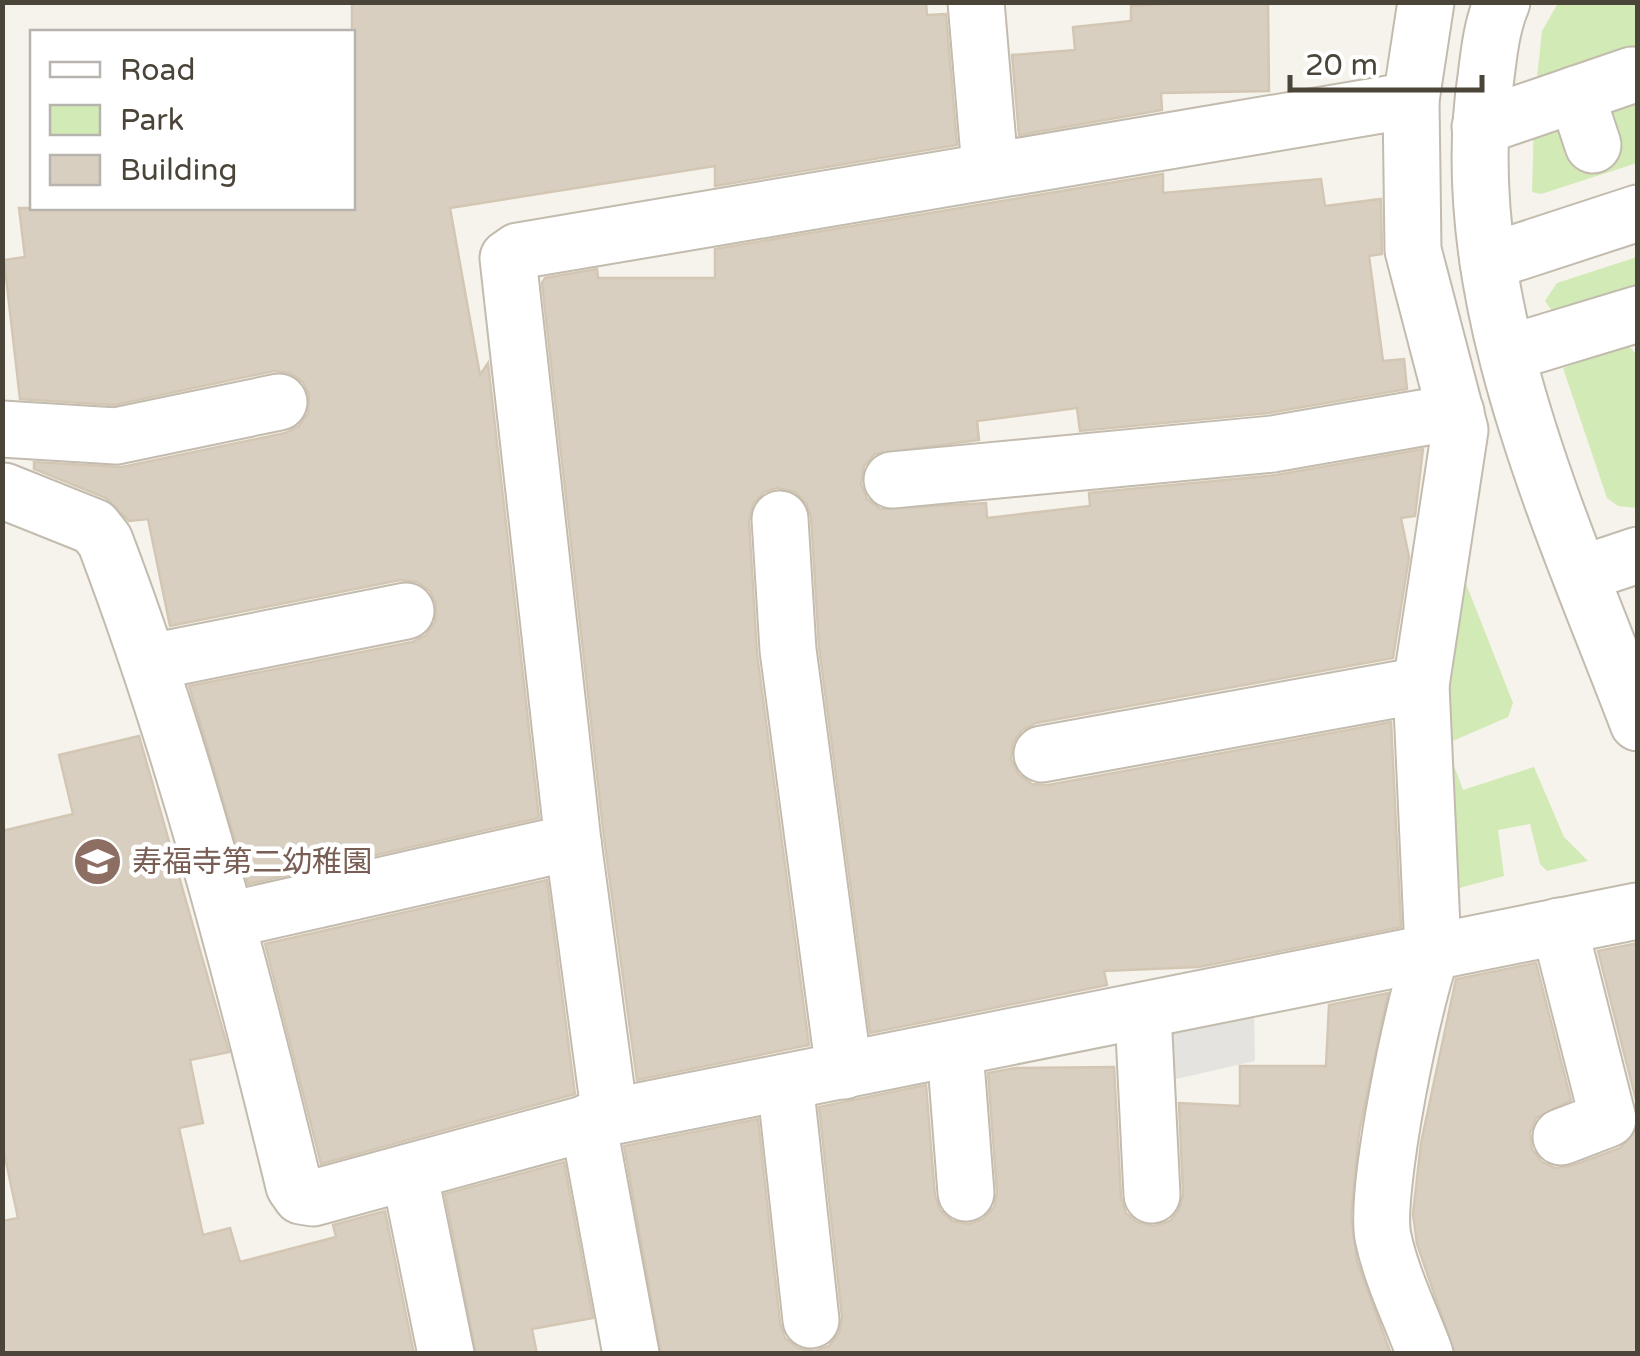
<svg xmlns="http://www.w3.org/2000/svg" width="1640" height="1356" font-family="'Varela Round','Noto Sans JP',sans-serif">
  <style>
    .green { fill: #d2eab5 }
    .parking { fill: #e5e3e0 }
    .building { fill: #d8cfc1; stroke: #d3c7b4; stroke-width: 2.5 }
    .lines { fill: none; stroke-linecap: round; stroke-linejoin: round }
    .minor-casing { stroke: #c2bbae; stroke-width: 59 }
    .minor { stroke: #fff; stroke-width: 55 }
    .labels { text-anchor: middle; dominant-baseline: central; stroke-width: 9; stroke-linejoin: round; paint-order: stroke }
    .education-label { font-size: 30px; fill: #785e54; stroke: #fff; text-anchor: start }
  </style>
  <rect width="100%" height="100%" fill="#f6f3ec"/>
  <!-- green -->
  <g class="green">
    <polygon points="1558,3 1637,3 1637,62 1536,87 1542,31"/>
    <polygon points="1637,91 1637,163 1541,194 1532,192 1534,121 1604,106"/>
    <polygon points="1637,257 1637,293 1555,315 1545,301 1557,283"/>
    <polygon points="1628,345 1637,355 1637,508 1618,506 1607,498 1563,368"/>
    <polygon points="1459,566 1513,703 1508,717 1446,744 1463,790 1534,767 1564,837 1588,861 1547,871 1540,864 1530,824 1498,830 1504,876 1448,891 1438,683"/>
  </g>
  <!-- parking -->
  <polygon class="parking" points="1254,1010 1255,1061 1163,1082 1166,1026"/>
  <!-- building -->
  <g class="building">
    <polygon points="352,2 926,2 927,15 946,14 957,145 715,186 715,166 450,208 480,375 488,363 539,818 248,884 189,686 412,642 426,635 435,622 436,604 430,591 417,582 400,580 170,626 148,519 129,521 106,498 34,469 34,462 122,467 285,433 299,426 308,413 309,395 303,382 290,373 274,371 114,405 20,399 4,260 25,257 19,208 352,208"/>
    <polygon points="1196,2 1268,2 1269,91 1161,93 1162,110 1019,135 1012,55 1075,50 1073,27 1131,21 1131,6"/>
    <polygon points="1163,174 1163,193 1321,179 1325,206 1381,199 1382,254 1369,256 1383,361 1404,359 1407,389 1269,413 1080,431 1077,408 977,421 979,440 875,454 864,466 861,484 867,499 880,509 986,503 987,518 1090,506 1089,493 1276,475 1423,449 1415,516 1401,518 1409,557 1393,658 1036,723 1021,731 1013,743 1011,759 1019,775 1032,784 1048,785 1391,722 1401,927 1199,967 1104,971 1107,985 870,1033 819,647 811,517 806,503 795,492 777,488 764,492 753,504 749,521 757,654 809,1045 637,1080 604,838 542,283 545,278 597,269 598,278 715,278 715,249"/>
    <polygon points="139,736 229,1052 190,1060 203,1123 179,1128 203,1235 230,1228 240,1262 336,1237 333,1225 385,1211 414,1354 2,1354 2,1221 18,1218 2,1143 2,831 73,814 59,755"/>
    <polygon points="547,880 575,1094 321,1164 265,944"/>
    <polygon points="1638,943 1638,1108 1598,951"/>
    <polygon points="1536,963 1571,1100 1536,1118 1530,1133 1532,1149 1542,1162 1555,1168 1571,1166 1620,1148 1638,1128 1638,1354 1455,1354 1417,1244 1413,1214 1421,1143 1456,979"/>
    <polygon points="1388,993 1359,1133 1351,1216 1357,1261 1391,1354 661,1354 624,1146 758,1119 780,1323 785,1338 798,1348 815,1351 829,1346 839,1333 842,1317 819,1107 926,1085 935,1196 940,1210 952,1221 969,1224 983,1219 994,1207 997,1192 988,1073 1015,1068 1114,1067 1121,1198 1126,1213 1137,1222 1154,1226 1170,1221 1179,1210 1183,1194 1179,1103 1240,1106 1240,1066 1326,1066 1329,1005"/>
    <polygon points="564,1162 593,1318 532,1329 537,1354 476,1354 445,1194"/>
  </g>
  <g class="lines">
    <defs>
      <g id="minor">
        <polyline points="976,2 990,168"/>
        <path d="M1502,2C1492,25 1489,52 1486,77C1453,295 1562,523 1638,723"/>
        <polyline points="1576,94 1593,145"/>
        <polyline points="1480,127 1632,75"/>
        <polyline points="1488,262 1638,213"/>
        <polyline points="1509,353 1638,314"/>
        <polyline points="2,429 116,436 279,402"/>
        <polyline points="892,480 1273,444 1456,412"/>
        <path d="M4,491L94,527L105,541C185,752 241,968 294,1186L301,1196L313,1198L610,1117L1637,911"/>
        <polyline points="780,519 788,650 844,1071"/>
        <polyline points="1581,574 1638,555"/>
        <polyline points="151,662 406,611"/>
        <polyline points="1042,754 1421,685"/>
        <polyline points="229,920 573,842"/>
        <polyline points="1559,926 1608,1119 1561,1137"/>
        <polyline points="1143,1013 1152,1195"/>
        <polyline points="955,1050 966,1193"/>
        <polyline points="785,1082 811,1320"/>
        <polyline points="610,1117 573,842 508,258 518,251 1411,100"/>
        <polyline points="588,1122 631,1354"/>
        <polyline points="409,1172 446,1354"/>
        <path d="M1425,1354C1411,1316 1391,1276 1383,1237C1374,1193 1414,995 1433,950L1421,685L1460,430L1413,250L1411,100L1426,2"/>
      </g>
    </defs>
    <!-- minor casing -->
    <use href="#minor" class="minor-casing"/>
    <!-- minor -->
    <use href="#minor" class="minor"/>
  </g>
  <!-- icons -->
  <defs>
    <symbol id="school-disc" viewBox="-11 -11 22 22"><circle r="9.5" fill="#8d6e63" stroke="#fff"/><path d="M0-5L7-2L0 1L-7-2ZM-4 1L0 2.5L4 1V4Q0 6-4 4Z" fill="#fff"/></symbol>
  </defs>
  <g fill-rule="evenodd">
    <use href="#school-disc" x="70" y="834" width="55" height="55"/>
  </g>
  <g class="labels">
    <!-- education labels -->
    <g class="education-label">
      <text x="132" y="862">寿福寺第二幼稚園</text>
    </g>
  </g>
  <!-- border -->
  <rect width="1640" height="1356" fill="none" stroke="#4b4439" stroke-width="10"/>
  <!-- legend -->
  <rect x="30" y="30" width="325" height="180" fill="#ffffff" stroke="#b7b4b0" stroke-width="2.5"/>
  <rect x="50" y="62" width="50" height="15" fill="#ffffff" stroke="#b7b4b0" stroke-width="2.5"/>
  <text x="120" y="80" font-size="30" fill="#4b4439">Road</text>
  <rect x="50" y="105" width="50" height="30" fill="#d2eab5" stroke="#b7b4b0" stroke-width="2.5"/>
  <text x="120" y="130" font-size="30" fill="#4b4439">Park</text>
  <rect x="50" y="155" width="50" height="30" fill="#d8cfc1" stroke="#b7b4b0" stroke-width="2.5"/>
  <text x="120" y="180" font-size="30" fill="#4b4439">Building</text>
  <!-- scale -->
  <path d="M1290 75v15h192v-15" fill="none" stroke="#4b4439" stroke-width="5"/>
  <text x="1305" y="75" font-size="30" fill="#4b4439" stroke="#ffffff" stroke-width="8" paint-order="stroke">20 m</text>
</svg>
